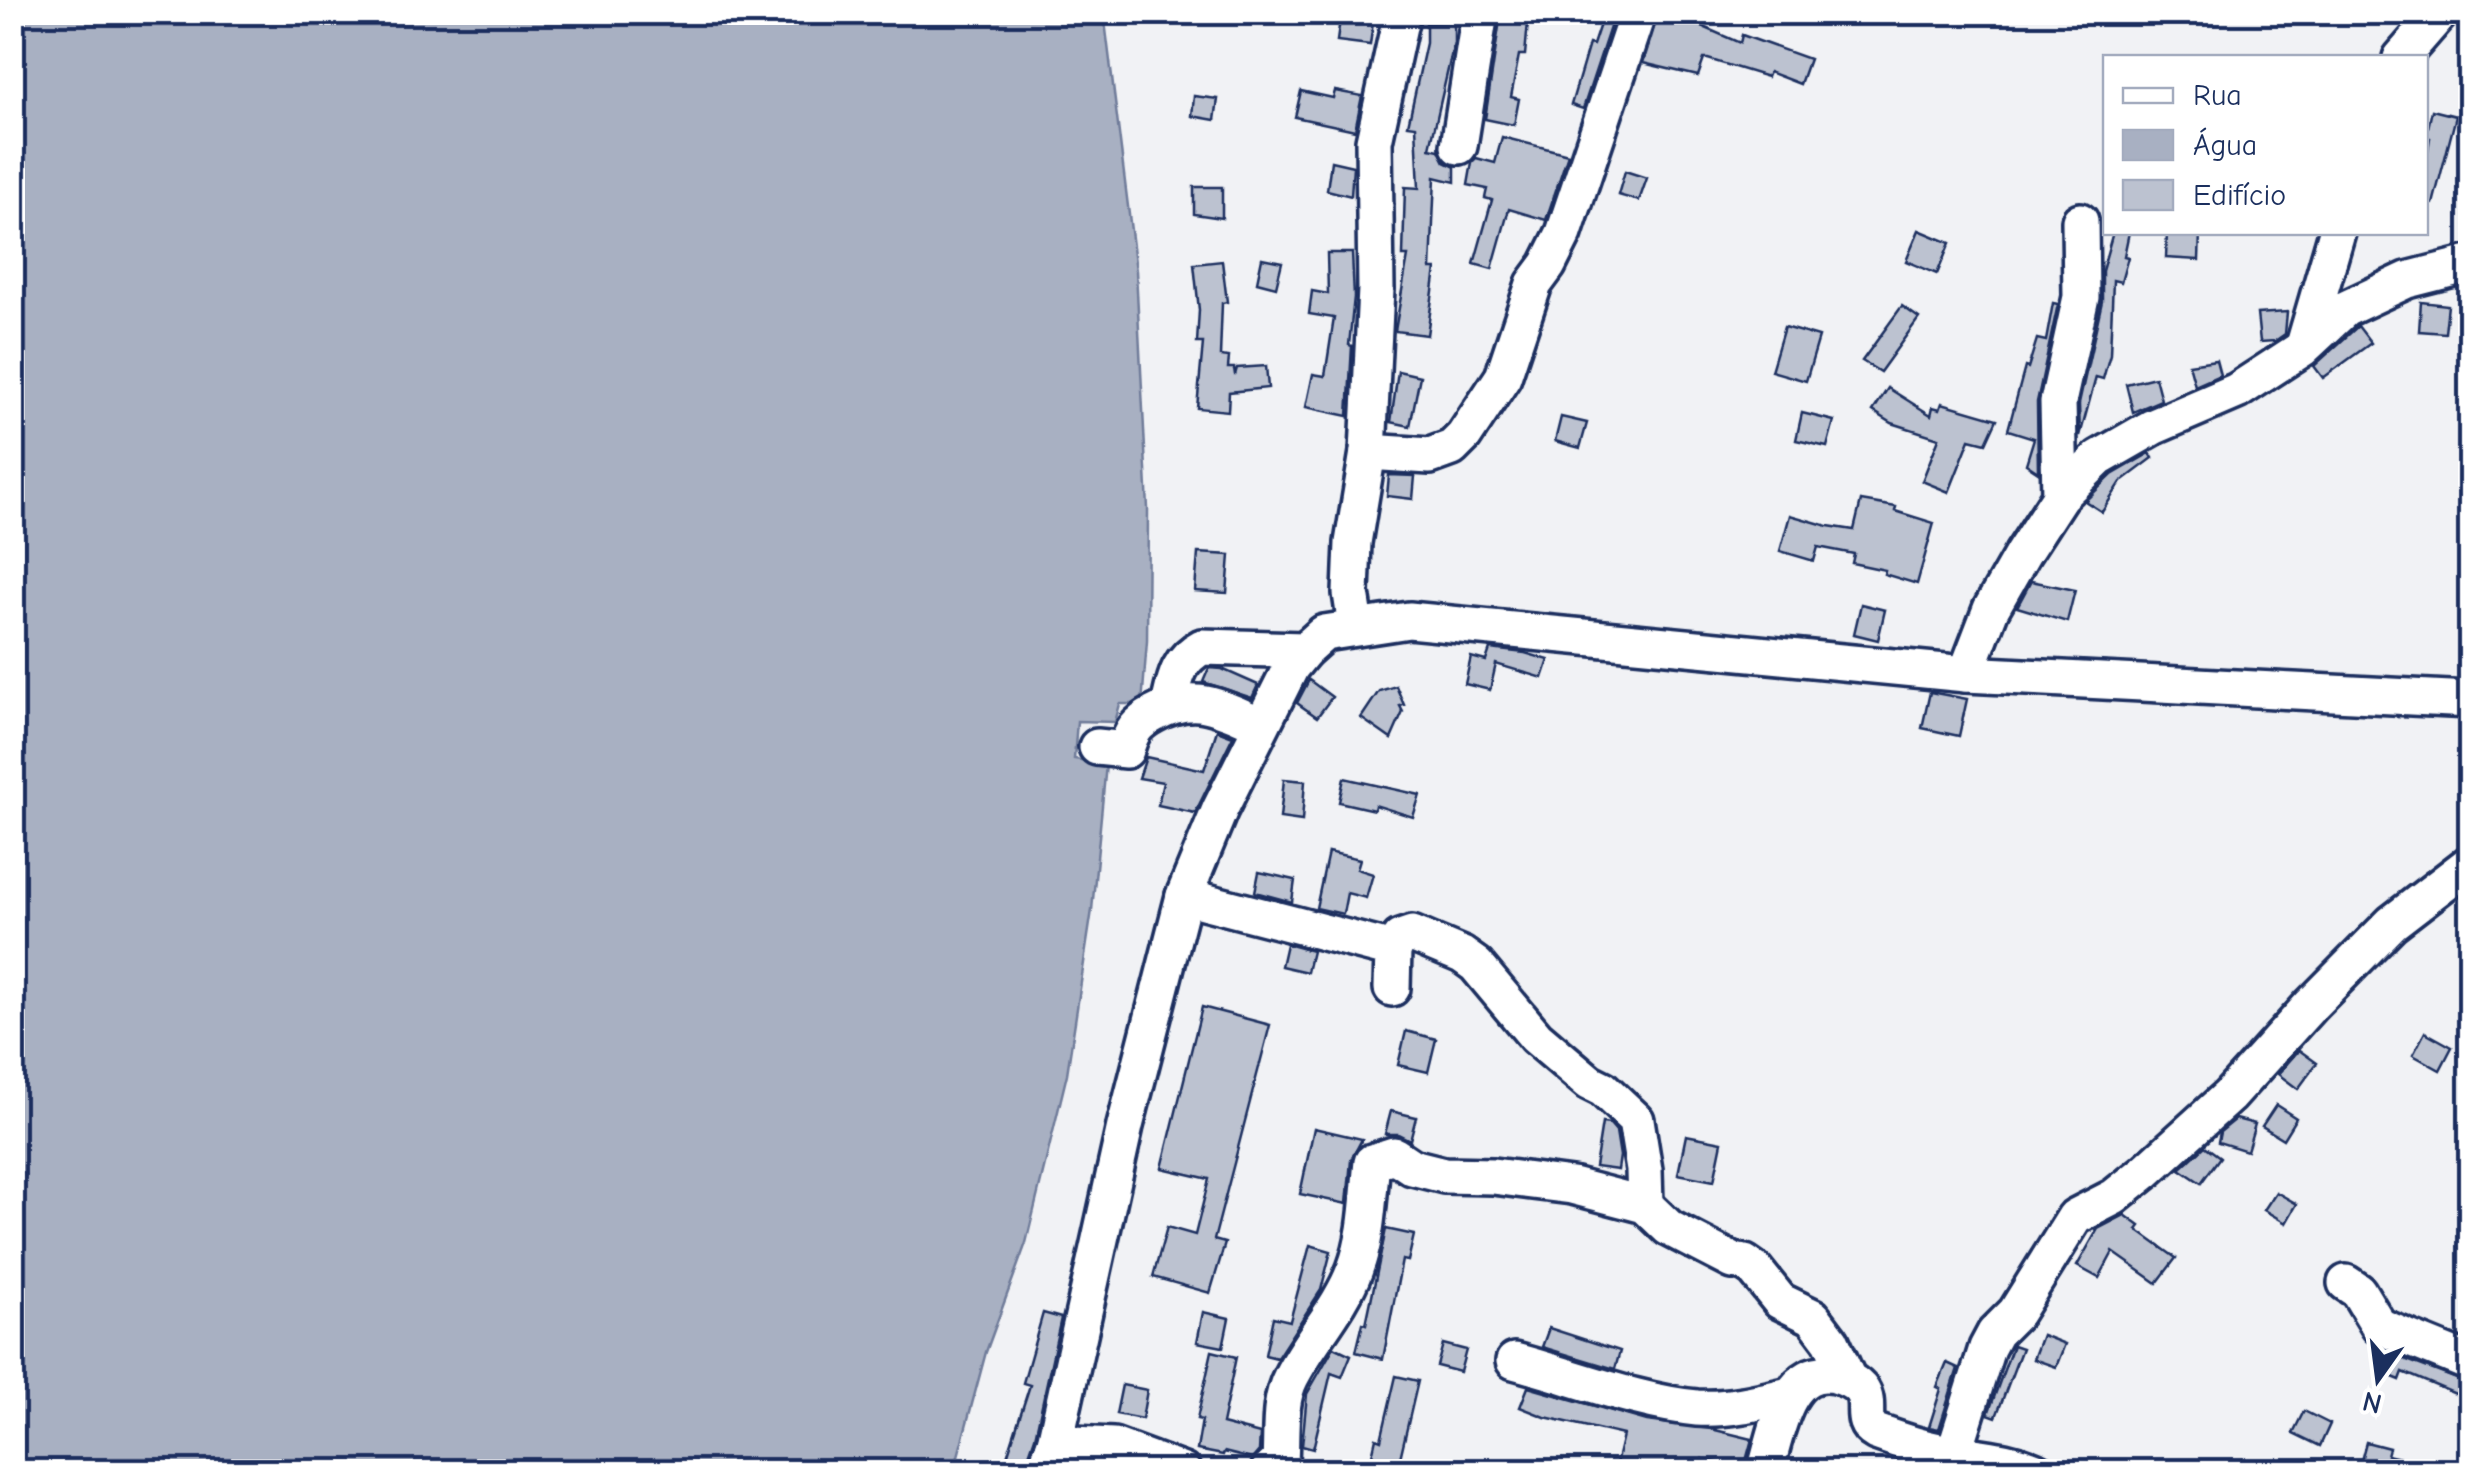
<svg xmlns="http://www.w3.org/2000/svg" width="2483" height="1484" font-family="'Comic Neue',sans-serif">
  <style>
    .water { fill: #a8b0c2; stroke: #707c9a; stroke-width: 2.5 }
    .building { fill: #bcc2d0; stroke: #1b2f5e; stroke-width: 2.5 }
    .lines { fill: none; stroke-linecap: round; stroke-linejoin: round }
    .minor-casing { stroke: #1b2f5e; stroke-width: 42 }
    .minor { stroke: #fff; stroke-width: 35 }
  </style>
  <rect width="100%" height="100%" fill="#f1f2f5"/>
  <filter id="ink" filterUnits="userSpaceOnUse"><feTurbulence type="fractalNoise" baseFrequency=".01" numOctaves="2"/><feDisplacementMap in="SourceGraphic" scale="20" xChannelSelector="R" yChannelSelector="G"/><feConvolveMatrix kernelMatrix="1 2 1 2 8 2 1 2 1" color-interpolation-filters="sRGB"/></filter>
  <g filter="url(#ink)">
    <!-- water -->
    <polygon class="water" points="12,13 1104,13 1136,271 1148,509 1147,641 1142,704 1120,704 1115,722 1077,721 1074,759 1106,764 1092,910 1067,1074 1026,1243 986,1352 954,1471 13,1471"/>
    <!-- building -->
    <g class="building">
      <polygon points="1341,12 1374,15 1370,45 1337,41"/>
      <polygon points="1604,12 1615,12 1583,109 1571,105 1589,44 1593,45"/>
      <polygon points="1659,12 1669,12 1740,43 1742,35 1809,59 1800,84 1769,72 1767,77 1708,59 1704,59 1698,76 1643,63"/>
      <polygon points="1500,20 1528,22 1525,55 1519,55 1511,97 1519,99 1514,125 1485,119"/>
      <polygon points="1454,22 1454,43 1430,148 1439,150 1445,162 1455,167 1455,182 1435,177 1431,269 1436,269 1427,335 1395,331 1408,256 1403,256 1405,187 1419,188 1416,126 1408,125 1426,43 1426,23"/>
      <polygon points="1301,91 1333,98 1335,91 1362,96 1355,130 1295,117"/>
      <polygon points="1194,96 1218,99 1215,120 1192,116"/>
      <polygon points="2432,110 2456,116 2433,204 2426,202 2426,162 2430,138 2426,137"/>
      <polygon points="1502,137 1568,154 1546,220 1509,209 1492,269 1474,264 1492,200 1485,198 1487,189 1468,185 1472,162 1476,158 1495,163"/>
      <polygon points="1331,161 1353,166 1351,196 1327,190"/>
      <polygon points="1625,171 1647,178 1639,201 1618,195"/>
      <polygon points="1194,187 1222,187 1222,218 1194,214"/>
      <polygon points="1919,230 1950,243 1937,274 1906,261"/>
      <polygon points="2113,232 2129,232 2124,256 2128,257 2121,282 2113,280 2110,354 2103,379 2096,377 2080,436 2079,404 2102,301 2102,271"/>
      <polygon points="2167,232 2200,232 2199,260 2166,258"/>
      <polygon points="1327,253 1352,253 1354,297 1349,345 1352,346 1348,416 1306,407 1313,374 1325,376 1334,318 1309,314 1312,291 1328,294"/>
      <polygon points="1262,258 1282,262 1276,287 1257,282"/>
      <polygon points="1222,261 1227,302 1222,303 1220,356 1229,357 1228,368 1234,368 1235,375 1237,368 1266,366 1268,388 1229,392 1228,411 1197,408 1203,343 1197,343 1199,310 1194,264"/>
      <polygon points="2421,302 2448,305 2445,333 2419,331"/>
      <polygon points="2053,303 2058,304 2037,402 2038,472 2026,464 2034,438 2008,430 2025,367 2028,368 2037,339 2046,341"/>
      <polygon points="1902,306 1919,318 1880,372 1862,361"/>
      <polygon points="2287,312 2285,334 2275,341 2260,342 2257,314"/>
      <polygon points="2358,326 2371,343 2323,378 2314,366"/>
      <polygon points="1784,327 1819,337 1806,381 1771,371"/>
      <polygon points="2216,360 2220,375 2195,386 2189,364"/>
      <polygon points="1398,371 1420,376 1410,426 1391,422"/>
      <polygon points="2155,377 2161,400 2133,412 2126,384"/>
      <polygon points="1888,388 1931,415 1933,407 1940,409 1942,403 1997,419 1986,443 1970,439 1949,492 1922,481 1939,438 1892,423 1873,411"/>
      <polygon points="1802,413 1834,421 1827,447 1796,440"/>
      <polygon points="1561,417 1587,423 1580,448 1555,441"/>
      <polygon points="2150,453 2153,458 2121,482 2102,512 2085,501 2112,475"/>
      <polygon points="1389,475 1415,476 1413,499 1387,496"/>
      <polygon points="1861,501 1896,507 1895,511 1934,523 1917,584 1884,574 1885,570 1852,563 1854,554 1818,547 1814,561 1780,551 1790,515 1828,526 1854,530"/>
      <polygon points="1198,553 1230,555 1227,593 1195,591"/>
      <polygon points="2031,581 2075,590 2067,622 2017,607"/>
      <polygon points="1861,604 1885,610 1878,640 1854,634"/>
      <polygon points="1490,649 1525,653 1549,660 1543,678 1496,664 1490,690 1465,684 1471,657 1486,661"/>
      <polygon points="1209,668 1222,669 1258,685 1252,698 1203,682"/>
      <polygon points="1309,680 1332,697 1317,717 1297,703"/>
      <polygon points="1396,686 1404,705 1400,706 1403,712 1391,739 1361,718 1379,691"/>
      <polygon points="1930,692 1967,699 1959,736 1922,728"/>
      <polygon points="1217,730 1233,736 1195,813 1158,805 1163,782 1139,778 1146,757 1204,770"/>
      <polygon points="1344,778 1420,795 1413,817 1375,805 1374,810 1339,802"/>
      <polygon points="1284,779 1305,781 1302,821 1280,818"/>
      <polygon points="1328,852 1360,859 1357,869 1373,874 1366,898 1347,893 1343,914 1316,908"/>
      <polygon points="1259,872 1295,880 1292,902 1255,892"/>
      <polygon points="1286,944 1312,951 1307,972 1281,966"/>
      <polygon points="1202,1007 1270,1025 1214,1240 1225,1243 1210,1293 1153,1277 1167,1227 1195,1235 1209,1179 1162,1168"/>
      <polygon points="1406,1031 1436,1039 1428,1072 1398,1065"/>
      <polygon points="2425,1032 2452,1047 2440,1070 2413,1055"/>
      <polygon points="2299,1050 2317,1063 2298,1089 2278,1074"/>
      <polygon points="2276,1105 2296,1118 2283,1139 2262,1126"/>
      <polygon points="1391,1111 1416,1117 1410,1140 1398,1134 1385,1134"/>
      <polygon points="2236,1119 2255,1124 2247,1151 2218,1142 2220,1132"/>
      <polygon points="1602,1123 1610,1124 1616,1131 1620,1156 1618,1170 1595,1167"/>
      <polygon points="1314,1128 1362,1139 1351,1160 1347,1204 1300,1194"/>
      <polygon points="1686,1135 1722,1142 1714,1181 1678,1174"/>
      <polygon points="2205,1146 2220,1157 2201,1183 2180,1169"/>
      <polygon points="2276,1192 2297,1204 2286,1223 2264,1210"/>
      <polygon points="2125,1215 2140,1226 2137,1230 2176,1258 2157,1283 2113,1252 2099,1278 2077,1266 2098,1229"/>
      <polygon points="1386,1229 1414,1235 1408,1261 1402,1260 1383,1359 1356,1352 1363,1323 1366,1324"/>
      <polygon points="1310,1245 1331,1251 1321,1290 1277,1358 1265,1355 1273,1317 1290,1321"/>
      <polygon points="1203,1312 1229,1318 1223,1347 1197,1342"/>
      <polygon points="1043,1313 1061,1318 1035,1437 1023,1472 1002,1472 1030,1385 1023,1383"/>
      <polygon points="1549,1328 1620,1351 1615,1369 1542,1347"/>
      <polygon points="2042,1335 2065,1344 2056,1367 2033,1359"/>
      <polygon points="1443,1344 1466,1350 1460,1372 1437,1366"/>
      <polygon points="2013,1345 2022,1348 1996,1417 1988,1414"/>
      <polygon points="1334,1347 1351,1355 1342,1377 1331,1373 1313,1449 1302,1446 1307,1394"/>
      <polygon points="1212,1351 1236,1357 1222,1424 1260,1434 1259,1451 1252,1459 1224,1452 1223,1455 1197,1450 1202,1420 1197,1419"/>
      <polygon points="2386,1352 2470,1384 2470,1400 2403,1372 2400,1380 2378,1371"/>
      <polygon points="1947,1363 1958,1368 1939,1429 1929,1427 1941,1389 1937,1387"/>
      <polygon points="1396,1376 1418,1381 1397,1471 1370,1464 1376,1438 1381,1440"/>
      <polygon points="1122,1385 1147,1390 1142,1419 1116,1414"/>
      <polygon points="1528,1387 1647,1421 1711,1429 1752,1439 1744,1468 1703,1459 1702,1472 1614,1472 1623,1435 1545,1417 1520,1407"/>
      <polygon points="2304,1411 2330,1424 2320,1446 2293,1433"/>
      <polygon points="2366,1442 2389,1448 2387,1455 2426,1464 2425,1472 2359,1468"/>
    </g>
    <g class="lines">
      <defs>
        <g id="minor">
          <polyline points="2401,58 2441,12"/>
          <polyline points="1459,146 1480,12"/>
          <polyline points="2305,342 2337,232"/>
          <polyline points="1368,452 1430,456 1452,448 1464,436 1503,377 1534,284 1548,265 1564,233 1638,12"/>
          <polyline points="2060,496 2058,402 2081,297 2080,221"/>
          <polyline points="1356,626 1351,593 1353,543 1368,452 1376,289 1374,141 1402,12"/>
          <polyline points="1966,674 1991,609 2023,553 2060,496 2099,458 2153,427 2237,391 2303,348 2345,309 2407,280 2470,264"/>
          <path d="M1169,706C1175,680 1177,660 1202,647L1305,650"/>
          <path d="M1097,747L1126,750C1131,731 1137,723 1154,714C1196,691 1219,708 1260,724"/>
          <polyline points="1184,896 1393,950 1392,988"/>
          <polyline points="1393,950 1400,938 1412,934 1462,955 1476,965 1536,1037 1589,1082 1603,1089 1636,1120 1644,1170 1645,1205"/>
          <polyline points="2346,1283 2358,1291 2379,1326 2470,1363"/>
          <path d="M1514,1361C1571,1376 1640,1403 1697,1408C1728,1410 1760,1402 1790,1395"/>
          <polyline points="1055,1443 1113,1446 1183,1472"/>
          <polyline points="1954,1453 1987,1348 1995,1333 2016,1312 2075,1217 2114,1197 2145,1172 2229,1096 2311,1005 2392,923 2470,863"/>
          <polyline points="1044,1472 1055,1443 1125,1126 1184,896 1220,809 1291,667 1305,650 1324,633 1409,620 1966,674 2470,700"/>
          <path d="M1268,1472L1280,1461C1282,1434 1278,1402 1291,1377C1310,1339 1340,1309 1355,1269C1368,1235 1368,1197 1372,1162L1394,1155L1412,1167L1444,1175L1493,1176L1572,1186L1645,1205L1669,1228L1733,1261L1745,1263L1755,1270L1780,1301L1813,1317L1831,1341L1848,1379"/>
          <path d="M1765,1472C1776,1437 1785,1364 1835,1375C1845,1378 1856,1382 1862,1391C1871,1406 1858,1422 1876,1432C1901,1441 1927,1450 1953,1453C1986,1458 2008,1459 2039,1472"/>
        </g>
      </defs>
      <!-- minor casing -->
      <use href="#minor" class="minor-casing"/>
      <!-- minor -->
      <use href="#minor" class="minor"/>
    </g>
  </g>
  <!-- margin -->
  <rect width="2483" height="1484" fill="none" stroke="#fff" stroke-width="50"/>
  <rect x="25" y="25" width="2433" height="1434" fill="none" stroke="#1b2f5e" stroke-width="4" filter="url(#ink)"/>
  <!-- legend -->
  <rect x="2103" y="55" width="325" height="180" fill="#ffffff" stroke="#a4acbf" stroke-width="2.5"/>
  <rect x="2123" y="88" width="50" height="15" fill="#ffffff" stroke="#a4acbf" stroke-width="2.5"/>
  <text x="2193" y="105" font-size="30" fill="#1b2f5e">Rua</text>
  <rect x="2123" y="130" width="50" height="30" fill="#a8b0c2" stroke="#a4acbf" stroke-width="2.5"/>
  <text x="2193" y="155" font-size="30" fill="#1b2f5e">Água</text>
  <rect x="2123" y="180" width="50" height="30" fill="#bcc2d0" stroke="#a4acbf" stroke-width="2.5"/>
  <text x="2193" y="205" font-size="30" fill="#1b2f5e">Edifício</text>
  <!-- north arrow -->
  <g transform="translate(2378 1379) rotate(194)" stroke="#ffffff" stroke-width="8" paint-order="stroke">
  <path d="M0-8L18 38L0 25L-18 38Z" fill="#1b2f5e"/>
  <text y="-15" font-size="28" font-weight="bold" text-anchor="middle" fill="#1b2f5e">N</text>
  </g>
</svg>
